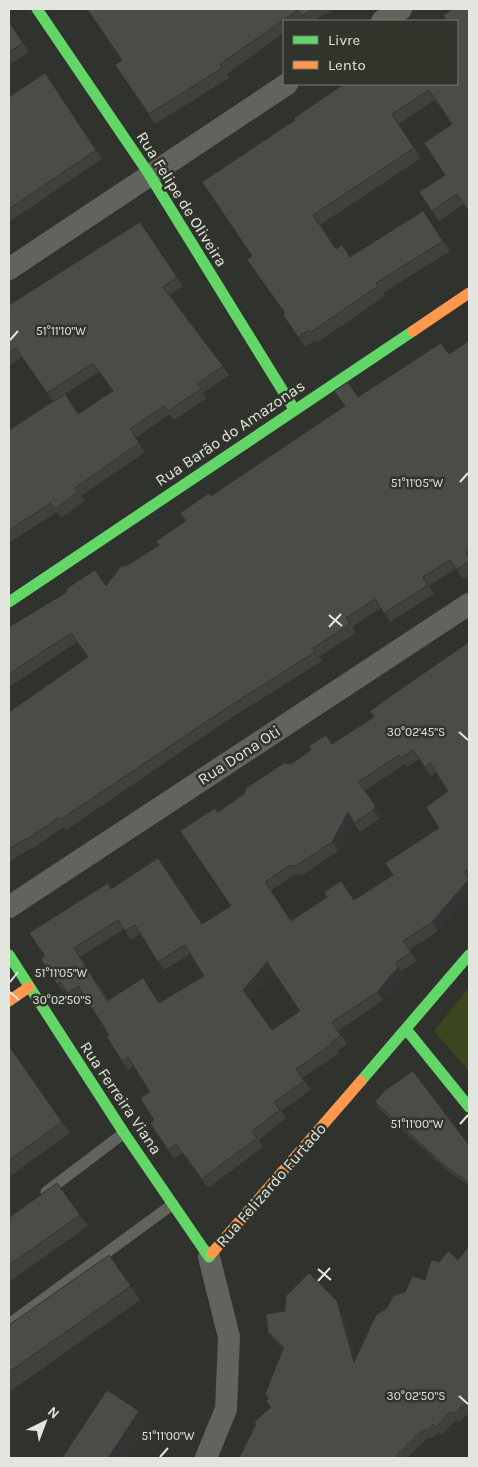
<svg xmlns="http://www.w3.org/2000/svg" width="478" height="1467" font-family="Karla,sans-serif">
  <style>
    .green { fill: #3b461e }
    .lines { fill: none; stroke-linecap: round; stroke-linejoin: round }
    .lane { stroke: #61645c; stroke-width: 11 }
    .street { stroke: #61645c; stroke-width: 22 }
    .fast { stroke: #63d668; stroke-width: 11 }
    .slow { stroke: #ff974d; stroke-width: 11 }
    .wall { fill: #40413d; fill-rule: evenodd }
    .shaded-wall { fill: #343532 }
    .building { fill: #4a4c47; stroke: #343532; fill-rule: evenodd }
    .ticks { fill: none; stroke: #e3e5df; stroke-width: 2 }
    .labels { text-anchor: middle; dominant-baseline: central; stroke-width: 5; stroke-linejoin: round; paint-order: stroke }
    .street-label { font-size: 16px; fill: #e3e5df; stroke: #31342b }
    .ticks-label { font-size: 12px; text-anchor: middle; fill: #e3e5df; stroke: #31342b; stroke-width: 5; stroke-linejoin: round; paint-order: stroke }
  </style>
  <rect width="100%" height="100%" fill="#30322d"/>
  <!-- green -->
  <polygon class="green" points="469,987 469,1071 434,1031"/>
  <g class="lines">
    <!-- lane -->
    <g class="lane">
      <polyline points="46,1192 124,1133"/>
      <polyline points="9,1324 173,1204"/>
    </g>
    <!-- street -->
    <g class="street">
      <polyline points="382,21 401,9"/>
      <polyline points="9,269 287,84"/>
      <polyline points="9,907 469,604"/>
      <polyline points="206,1458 226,1409 229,1337 209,1257"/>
    </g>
    <!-- fast -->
    <g class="fast">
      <polyline points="37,9 149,174 294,409"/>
      <polyline points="9,602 413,331"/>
      <polyline points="9,955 124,1133 209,1257 212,1253"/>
      <polyline points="406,1029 469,1107"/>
      <polyline points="361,1081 469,955"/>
    </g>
    <!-- slow -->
    <g class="slow">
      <polyline points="413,331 469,293"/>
      <polyline points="9,1001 29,987"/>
      <polyline points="212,1253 361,1081"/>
    </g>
  </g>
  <!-- wall -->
  <g class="wall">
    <polygon points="87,9 333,9 314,21 306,21 305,19 302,21 284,21 284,33 227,74 229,78 155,124 115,65 122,60"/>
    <polygon points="453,9 464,204 439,221 419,192 445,175 452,124 435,100 399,124 421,158 320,225 336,249 351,257 423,211 450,251 383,293 385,296 318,342 316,340 305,347 283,315 285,313 252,256 295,120 457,84"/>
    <polygon points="9,22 29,52 9,65"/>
    <polygon points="51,82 102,159 9,222 9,97"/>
    <path d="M140,222L183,286L170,295L229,375L203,393L207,398L174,420L170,414L136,438L145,452L81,496L85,501L61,518L57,512L9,543V430L53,401L22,357L9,366V305ZM99,372L113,391L79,414L65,394Z"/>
    <polygon points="469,341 469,574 463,579 456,569 429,586 434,594 390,622 381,608 352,627 356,633 319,657 322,661 231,718 66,830 64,827 32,849 31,848 9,862 9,712 88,657 77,642 9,687 9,627 106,586 128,565 159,545 186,521 211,496 345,406 358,396 449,354"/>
    <path d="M469,642V895L438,931L409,950L417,961L401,971L404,976L383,1000L338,1031L347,1044L337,1051L339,1053L302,1078L311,1090L281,1111L286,1118L259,1140L263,1147L208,1188L182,1153L174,1159L168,1150L154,1120L150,1092L134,1066L128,1070L122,1061L109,1035L84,995L74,1002L66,990L63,992L41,959L45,956L111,888L203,924L231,906L218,812L291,764L333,744L374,717ZM419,759L431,776L436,772L448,791L439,828L393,875L354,900L291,921L271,890L294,875L304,874L338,851L353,822L360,832L379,819L382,815L364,791L405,764L407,767ZM124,929L131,940L140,934L164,970L190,954L204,976L159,1003L143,978L108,1000L80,957ZM273,971L300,1011L272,1030L249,999Z"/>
    <polygon points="9,1046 70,1133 9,1177"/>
    <polygon points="375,1102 469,1145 469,1186 447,1170 379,1109"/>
    <polygon points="57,1183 88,1226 9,1282 9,1215 10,1217"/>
    <polygon points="469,1246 469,1413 460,1421 456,1420 442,1435 439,1432 433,1438 428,1438 407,1458 239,1458 271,1407 266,1401 268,1399 265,1394 283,1349 274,1340 268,1332 342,1309 356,1358 387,1308 405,1292 425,1280 439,1262 458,1260"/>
    <polygon points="109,1255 140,1300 9,1392 9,1325"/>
  </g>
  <!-- shaded-wall -->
  <g class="shaded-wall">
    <polygon points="376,806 382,815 379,819 373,810"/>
    <polygon points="348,812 354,821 338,851 332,842"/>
    <polygon points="464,872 469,879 469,895 438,931 432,922"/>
    <polygon points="267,962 273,971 249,999 243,990"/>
    <polygon points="398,967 404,976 383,1000 377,992"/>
    <polygon points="337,1301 342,1309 360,1370 354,1362"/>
    <polygon points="139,1411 149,1424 126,1458 108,1458"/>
  </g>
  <!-- building -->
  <g class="building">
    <polygon points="87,9 313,9 302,16 298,10 220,64 222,68 149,114 115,65 122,60"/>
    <polygon points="453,9 469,9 469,212 457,194 432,211 419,192 445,175 424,143 452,124 429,90 392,114 414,148 313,215 336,249 342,245 350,257 423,211 443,241 376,283 378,286 311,332 309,330 298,337 283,315 285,313 247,260 252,256 202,182 295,120 294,118 344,84 457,84 457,21 447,21 443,15"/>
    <polygon points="9,22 23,43 9,52"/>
    <polygon points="45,73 96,150 9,209 9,97"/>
    <polygon points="140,222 177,277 163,287 223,366 197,384 201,389 168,411 164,406 130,429 139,443 75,488 78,492 55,509 51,503 9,530 9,430 65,394 78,414 113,391 93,363 47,393 16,348 9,353 9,305"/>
    <polygon points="469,341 469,550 466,552 469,557 469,561 457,570 450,560 423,577 428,585 384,613 375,599 346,618 350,624 313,648 315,652 225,709 60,820 58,818 26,840 25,839 9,849 9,712 88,657 71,633 9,674 9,627 67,592 66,589 95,570 106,586 121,566 128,565 159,545 156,541 186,521 180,513 209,493 211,496 345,406 334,391 348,382 358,397 441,343 449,354"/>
    <path d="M469,642V869L464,872L469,879L432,922L403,941L411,952L395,963L398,967L377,992L332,1022L341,1036L331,1042L332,1044L296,1069L304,1081L274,1102L280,1110L252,1131L257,1138L202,1179L176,1144L168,1150L150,1123L154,1120L140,1098L150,1092L128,1057L122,1061L107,1037L109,1035L78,986L68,993L60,982L57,984L41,959L45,956L29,933L108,883L111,889L158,858L202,924L231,906L180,831L215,808L218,812L244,794L246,788L284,763L291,764L311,750L309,746L326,735L332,744L374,717L370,711L395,693ZM413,750L425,767L430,763L448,791L426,807L439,828L385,863L393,875L354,900L341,881L324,892L327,897L291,921L265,882L288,866L297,865L332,842L348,812L354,823L373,810L376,806L358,782L399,755L401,758ZM118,920L125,931L135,925L158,962L185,945L204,976L159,1003L143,978L107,1001L74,948ZM267,962L300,1011L272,1030L243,990Z"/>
    <polygon points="9,1046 62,1122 9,1160"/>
    <polygon points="413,1071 469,1145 469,1183 442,1163 375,1102 384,1091"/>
    <polygon points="57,1183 80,1215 9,1265 9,1215 10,1217"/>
    <polygon points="469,1246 469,1399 455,1413 450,1412 436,1427 433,1424 427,1430 422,1430 396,1456 398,1458 239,1458 256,1424 254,1422 271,1407 266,1401 269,1398 265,1394 284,1347 268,1332 266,1314 285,1311 286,1296 309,1273 337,1301 354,1362 376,1315 387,1308 393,1296 405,1292 412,1276 425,1280 431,1260 439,1262 448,1251 458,1260"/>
    <polygon points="109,1255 131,1286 9,1372 9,1325"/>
    <polygon points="107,1390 139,1411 108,1458 62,1458"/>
  </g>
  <!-- ticks -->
  <path class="ticks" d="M10,340L18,331M460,482L468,473M329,615L342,626M329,627L341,614M459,732L468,740M10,982L18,972M10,992L19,1000M460,1124L468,1115M318,1269L331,1280M318,1281L330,1268M459,1396L468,1404M160,1457L168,1448"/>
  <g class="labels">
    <!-- street labels -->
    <g class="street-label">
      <text transform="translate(182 199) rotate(58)">Rua Felipe de Oliveira</text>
      <text transform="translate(230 433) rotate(-34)">Rua Barão do Amazonas</text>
      <text transform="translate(239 755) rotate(-33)">Rua Dona Oti</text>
      <text transform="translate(121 1098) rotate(56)">Rua Ferreira Viana</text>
      <text transform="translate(271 1185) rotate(-49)">Rua Felizardo Furtado</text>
    </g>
  </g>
  <g class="ticks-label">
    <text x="61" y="335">51°11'10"W</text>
    <text x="417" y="487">51°11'05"W</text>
    <text x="416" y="736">30°02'45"S</text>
    <text x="61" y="977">51°11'05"W</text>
    <text x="62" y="1004">30°02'50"S</text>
    <text x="417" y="1128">51°11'00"W</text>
    <text x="416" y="1400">30°02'50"S</text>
    <text x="168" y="1440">51°11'00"W</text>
  </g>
  <!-- border -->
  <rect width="478" height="1467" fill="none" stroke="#e3e5df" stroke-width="20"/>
  <!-- legend -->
  <rect x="283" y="20" width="175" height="65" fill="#31342b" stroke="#787b73"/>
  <rect x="293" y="36" width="25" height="8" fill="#63d668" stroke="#787b73"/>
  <text x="328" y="45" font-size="15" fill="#e3e5df">Livre</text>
  <rect x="293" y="61" width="25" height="8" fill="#ff974d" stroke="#787b73"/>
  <text x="328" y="70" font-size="15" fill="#e3e5df">Lento</text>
  <!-- north arrow -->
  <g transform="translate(45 1422) rotate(42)" stroke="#31342b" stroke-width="4" paint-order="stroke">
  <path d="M0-4L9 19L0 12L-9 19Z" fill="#e3e5df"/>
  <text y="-8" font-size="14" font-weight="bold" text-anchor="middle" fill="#e3e5df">N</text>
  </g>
</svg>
